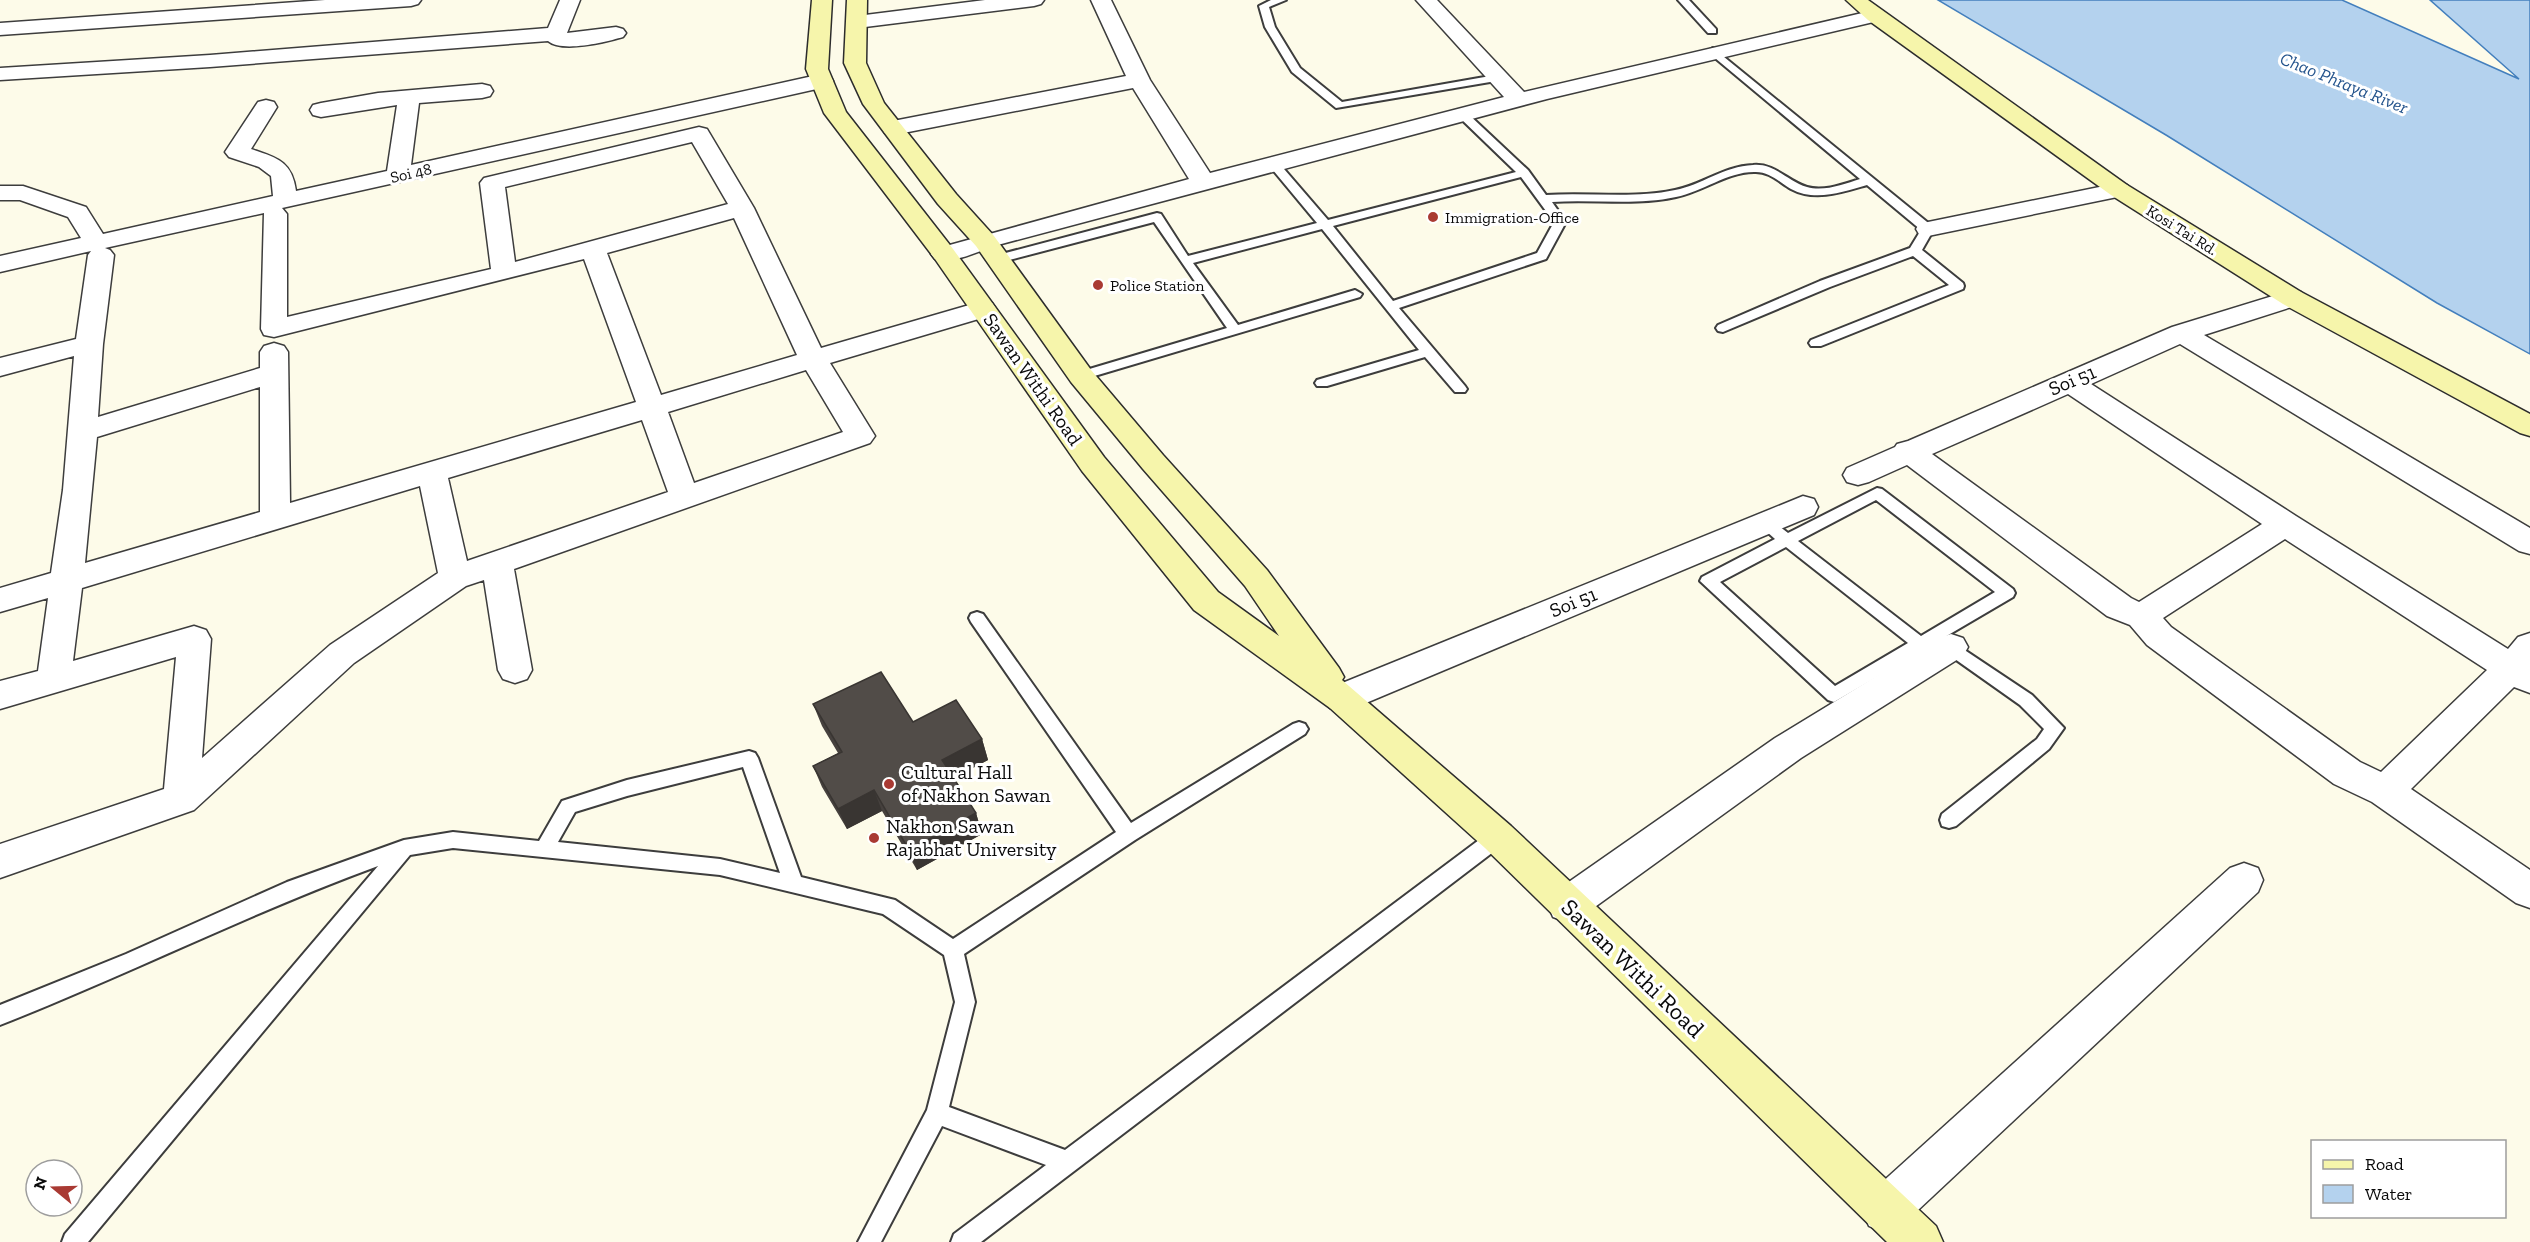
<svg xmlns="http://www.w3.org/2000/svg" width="2530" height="1242" font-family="'Zilla Slab',serif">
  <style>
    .water { fill: #b4d2ee; stroke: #437fbd; stroke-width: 1.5 }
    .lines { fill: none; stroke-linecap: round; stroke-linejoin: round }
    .lane-casing { stroke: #3d3d3d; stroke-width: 4 }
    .street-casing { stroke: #3d3d3d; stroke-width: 3 }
    .secondary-casing { stroke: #2c2c2c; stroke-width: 3 }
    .lane { fill: #fff; fill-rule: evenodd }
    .street { fill: #fff; fill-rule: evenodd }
    .secondary { fill: #f6f5ab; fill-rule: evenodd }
    .wall { fill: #46413e }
    .shaded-wall { fill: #393532 }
    .building { fill: #514c48; stroke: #393532; stroke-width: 1.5 }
    .poi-dot { fill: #a93a33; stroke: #fff; stroke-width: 2 }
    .labels { text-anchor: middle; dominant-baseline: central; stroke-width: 6; stroke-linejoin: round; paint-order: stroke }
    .far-street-label { font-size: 16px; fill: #0a0a0a; stroke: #fff }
    .far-poi-label { font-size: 16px; fill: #0a0a0a; stroke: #fff; text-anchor: start }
    .far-water-label { font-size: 18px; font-style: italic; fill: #23538c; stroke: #fff }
    .street-label { font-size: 20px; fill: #0a0a0a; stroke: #fff }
    .poi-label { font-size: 20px; fill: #0a0a0a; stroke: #fff; text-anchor: start }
    .near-street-label { font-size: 24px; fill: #0a0a0a; stroke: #fff }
  </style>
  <rect width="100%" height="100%" fill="#fdfbe9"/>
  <!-- water -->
  <polygon class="water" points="1938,0 2342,0 2519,79 2430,0 2530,0 2530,354 2437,303 2166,135"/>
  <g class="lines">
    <defs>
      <g id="lane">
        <polygon points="1271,0 1286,0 1269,7 1275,27 1300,68 1342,102 1496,75 1501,78 1496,81 1336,108 1292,72 1265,27 1259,6"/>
        <polygon points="1678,0 1689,0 1716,29 1716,33 1708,33"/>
        <path d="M1713,48L1932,226L1934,229L1922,250L1963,283L1964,286L1963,289L1821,346H1811L1809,343L1811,340L1949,285L1913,256L1830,287L1723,332L1718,331L1716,328L1718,325L1820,281L1910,248L1921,230L1867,185C1843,192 1815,202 1791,189C1779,182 1769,171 1754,172C1727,172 1702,192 1676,197C1635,206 1593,199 1552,202L1566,222L1546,259L1399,308L1465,386L1467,389L1465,392H1455L1425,357L1327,386H1317L1315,383L1317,380L1419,350L1322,229L1193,263L1238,325L1355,290L1362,294L1360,297L1081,380L1076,379L1074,376L1076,373L1227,328L1154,222L998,263L992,259L994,256L1157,213L1161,214L1188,256L1317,223L1268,164L1274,160L1278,162L1328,220L1516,172L1458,116V112H1466L1528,170L1546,195C1589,192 1633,199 1675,190C1702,185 1724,166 1753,165C1775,163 1787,181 1807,187C1824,192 1844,184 1860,179L1709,53L1708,51ZM1521,177L1554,222L1537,253L1393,301L1333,226Z"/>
        <path d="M1877,488L1882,489L2013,589L2015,593L2013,597L1834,702L1828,700L1700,581L1702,577L1775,539L1757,523L1760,519H1770L1788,533ZM1876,500L1995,592L1921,636L1798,541ZM1786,547L1908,643L1835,686L1720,582Z"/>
        <path d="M977,612L983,614L1131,823L1293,724L1299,722L1305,724L1308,729L1305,734L1135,840L964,954L975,1002L949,1107L1065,1150L1491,831L1498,829L1505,831L1507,837L1505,843L981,1242H951L954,1234L1046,1165L942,1126L881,1242H858L927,1110L955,1002L944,955L883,914L720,875L453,848L410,855L88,1242H62L65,1234L378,866C250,913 127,975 0,1025V1005L126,954L287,882L404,840L453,832L539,841L562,801L627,780L749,751L755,753L758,758L801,877L895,900L953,939L1116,832L971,622L969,618L971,614ZM743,767L780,873L720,859L558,842L575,812L627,796Z"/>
        <polygon points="1951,641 2032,695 2064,728 2049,749 1956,826 1949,828 1942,826 1940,820 1942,814 2037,739 2044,729 2020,705 1945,652 1943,647 1945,642"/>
      </g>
      <g id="street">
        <polygon points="325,0 421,0 418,4 411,6 0,35 0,23"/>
        <path d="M560,0H580L567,33L616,27L623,29L626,33L623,37C606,42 562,53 548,41L210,67L0,80V68L210,55L548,28Z"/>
        <polygon points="985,0 1044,0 1041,4 1034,6 857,28 850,26 847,22 850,18 857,16"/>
        <path d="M1091,0H1111L1150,80L1210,173L1504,97L1416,0H1437L1524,92L1875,10L1882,12L1885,16L1882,20L1547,99L994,246C976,252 954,264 935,259L931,254L935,249L1189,179L1133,88L893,135L885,133L882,128L885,123L893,121L1126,76Z"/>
        <path d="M822,74L830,76L833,81L830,86L282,208L287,214V317L491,269L480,183L484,178L699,127L707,129L710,134L754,208L821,348L983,301L992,303L996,309L992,315L830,363L875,436L870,443L514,569L532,670L527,679L515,683L503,679L498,670L484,580L466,586L354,663L194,810L0,878V844L164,789L176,657L0,709V681L38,671L48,598L0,612V588L51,573L63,490L74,356L0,376V358L76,339L88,255L91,251L0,272V256L81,238L68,217L20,200H0V186H23L86,207L103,234L273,196L271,176L259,167L229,157L225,152L258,102L266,100L274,102L277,107L251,149C277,158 292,161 296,191L387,171L397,105L321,117L313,115L310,110L313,105L321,103L378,93L482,84L490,86L493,91L490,96L482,98L419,103L411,165ZM692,142L728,204L515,262L505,187ZM264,213L261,329L264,335L274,337L584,259L636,402L290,503L288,352L284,346L274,343L264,346L260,352V368L98,417L103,344L114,255L110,250L105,248ZM734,218L797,355L661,395L607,253ZM806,370L843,432L694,483L668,412ZM260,387V512L85,563L97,437ZM642,420L668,492L467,561L448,478ZM420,486L438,573L330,645L202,758L211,639L206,630L194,626L73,661L82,588Z"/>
        <polygon points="2119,183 2127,185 2131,190 2127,195 1928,236 1919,234 1916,229 1919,224 1928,222"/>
        <path d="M2292,290L2301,292L2305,298L2301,304L2204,335L2530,528V554L2519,551L2180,344L2091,384L2296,516L2508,649L2518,637L2530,633V693L2514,687L2411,789L2530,870V908L2516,903L2372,802L2334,784L2147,645L2130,625L2107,616L1907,465L1869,482L1858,485L1847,482L1843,475L1847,468L1895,447L1897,444L1908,441L2172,327ZM2068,394L2262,524L2139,602L2131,598L1932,454ZM2285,539L2487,670L2381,772L2360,762L2171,627L2163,618Z"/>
        <polygon points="1803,496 1814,499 1818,507 1814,515 1354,708 1342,712 1330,708 1325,698 1330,688"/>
        <polygon points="1951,634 1963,638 1968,647 1963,656 1801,758 1581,917 1567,922 1553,917 1548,905 1553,893 1775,738 1939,638"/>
        <polygon points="2244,863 2258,868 2263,880 2258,892 1901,1226 1885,1233 1869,1226 1862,1210 1869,1194 2230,868"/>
      </g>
      <g id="secondary">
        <polygon points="812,0 832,0 828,69 846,112 953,249 1104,457 1218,592 1279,636 1245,586 1143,469 1071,382 976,246 938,204 863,104 844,63 847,0 867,0 866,63 884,103 956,194 994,236 1091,370 1163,455 1267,570 1339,668 1344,677 1342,680 1511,826 1936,1226 1943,1242 1887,1242 1485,848 1330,708 1194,610 1082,471 935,259 824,113 806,69"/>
        <polygon points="1846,0 1868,0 2127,185 2301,292 2530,414 2530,436 2520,433 2283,304 2111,195 1868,20"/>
      </g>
    </defs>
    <!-- lane casing -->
    <use href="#lane" class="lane-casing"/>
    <!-- street casing -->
    <use href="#street" class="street-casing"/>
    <!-- secondary casing -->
    <use href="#secondary" class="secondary-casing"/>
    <!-- lane -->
    <use href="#lane" class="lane"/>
    <!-- street -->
    <use href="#street" class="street"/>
    <!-- secondary -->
    <use href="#secondary" class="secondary"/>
  </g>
  <!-- wall -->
  <polygon class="wall" points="813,704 913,722 982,739 988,760 954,778 976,813 982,834 917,870 882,811 847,829 822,787 813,766 838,753 822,726"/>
  <!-- shaded-wall -->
  <g class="shaded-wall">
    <polygon points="982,739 988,760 948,781 942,760"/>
    <polygon points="874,790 882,811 847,829 838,809"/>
    <polygon points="976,813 982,834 917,870 909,850"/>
  </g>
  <!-- building -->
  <polygon class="building" points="881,672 913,722 956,700 982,739 942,760 976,813 909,850 874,790 838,809 813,766 842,752 813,704"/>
  <!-- markers -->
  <g class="poi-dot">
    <circle cx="1433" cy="217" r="6"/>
    <circle cx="1098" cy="285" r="6"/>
    <circle cx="889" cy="784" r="6"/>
    <circle cx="874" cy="838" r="6"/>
  </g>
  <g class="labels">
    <!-- far-street labels -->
    <g class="far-street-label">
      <text transform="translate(411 173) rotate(-13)">Soi 48</text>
      <text transform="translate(2182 230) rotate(32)">Kosi Tai Rd.</text>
    </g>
    <!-- far-poi labels -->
    <g class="far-poi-label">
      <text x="1445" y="217">Immigration-Office</text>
      <text x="1110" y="285">Police Station</text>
    </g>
    <!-- far-water labels -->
    <g class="far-water-label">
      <text transform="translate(2344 83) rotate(22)">Chao Phraya River</text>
    </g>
    <!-- street labels -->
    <g class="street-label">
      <text transform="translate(1033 379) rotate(55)">Sawan Withi Road</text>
      <text transform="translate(2072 380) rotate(-23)">Soi 51</text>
      <text transform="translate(1573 602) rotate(-22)">Soi 51</text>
    </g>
    <!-- poi labels -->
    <g class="poi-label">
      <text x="901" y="772">Cultural Hall<tspan x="901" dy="23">of Nakhon Sawan</tspan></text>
      <text x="886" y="826">Nakhon Sawan<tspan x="886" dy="23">Rajabhat University</tspan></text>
    </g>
    <!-- near-street labels -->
    <g class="near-street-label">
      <text transform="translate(1633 968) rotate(44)">Sawan Withi Road</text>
    </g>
  </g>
  <!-- legend -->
  <rect x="2311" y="1140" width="195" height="78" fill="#ffffff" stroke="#9d9d9d" stroke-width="1.5"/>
  <rect x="2323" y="1160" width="30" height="9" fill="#f6f5ab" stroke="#9d9d9d" stroke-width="1.5"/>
  <text x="2365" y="1170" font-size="18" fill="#0a0a0a">Road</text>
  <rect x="2323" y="1185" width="30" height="18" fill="#b4d2ee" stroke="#9d9d9d" stroke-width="1.5"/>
  <text x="2365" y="1200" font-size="18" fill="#0a0a0a">Water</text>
  <!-- north arrow -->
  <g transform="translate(54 1188) rotate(289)"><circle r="28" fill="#ffffff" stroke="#9d9d9d" stroke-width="1.5"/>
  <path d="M0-4.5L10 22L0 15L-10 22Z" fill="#a93a33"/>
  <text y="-9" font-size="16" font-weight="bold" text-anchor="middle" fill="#0a0a0a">N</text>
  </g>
</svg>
